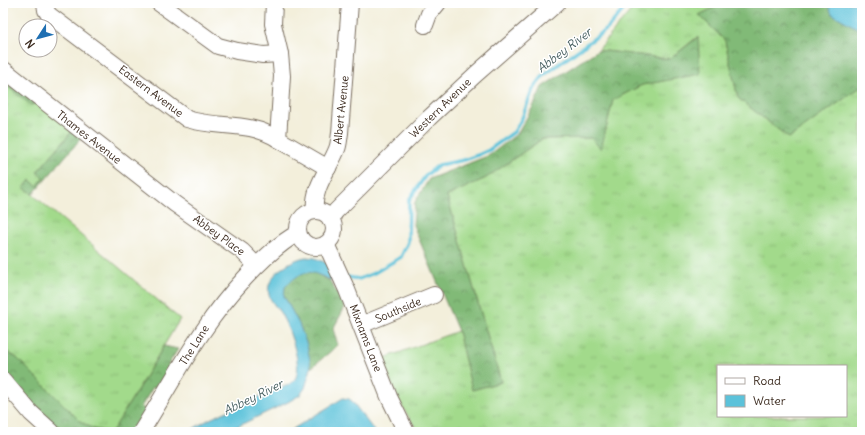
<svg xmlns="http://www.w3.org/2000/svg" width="865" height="435" font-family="Delius,sans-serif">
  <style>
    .grass { fill: url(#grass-tufts); stroke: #6e8254; fill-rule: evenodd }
    .forest { fill: url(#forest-crowns); stroke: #5e724a }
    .water { fill: #5cc2da; stroke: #4c767c }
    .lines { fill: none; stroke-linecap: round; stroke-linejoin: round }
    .stream { stroke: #5cc2da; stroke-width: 3.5 }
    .minor-casing { stroke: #7b6f60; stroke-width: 18 }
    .minor { stroke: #fff; stroke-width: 16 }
    .labels { text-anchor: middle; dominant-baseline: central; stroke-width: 3; stroke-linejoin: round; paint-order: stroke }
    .street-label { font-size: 11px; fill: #3b2a1e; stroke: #fff }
    .water-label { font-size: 12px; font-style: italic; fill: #475f60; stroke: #fff }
  </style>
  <defs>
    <pattern id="grass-tufts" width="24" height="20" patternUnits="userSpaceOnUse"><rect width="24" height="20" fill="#a2da8b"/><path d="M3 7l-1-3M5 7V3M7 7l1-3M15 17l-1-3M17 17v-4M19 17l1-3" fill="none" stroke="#8cbb78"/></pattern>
    <pattern id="forest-crowns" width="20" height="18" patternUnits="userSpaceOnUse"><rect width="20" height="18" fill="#81ba77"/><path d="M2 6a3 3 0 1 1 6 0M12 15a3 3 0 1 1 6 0" fill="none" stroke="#6b9761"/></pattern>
  </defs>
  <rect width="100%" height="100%" fill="#fff"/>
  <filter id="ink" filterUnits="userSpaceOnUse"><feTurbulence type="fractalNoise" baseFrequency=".025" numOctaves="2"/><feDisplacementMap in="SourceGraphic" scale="8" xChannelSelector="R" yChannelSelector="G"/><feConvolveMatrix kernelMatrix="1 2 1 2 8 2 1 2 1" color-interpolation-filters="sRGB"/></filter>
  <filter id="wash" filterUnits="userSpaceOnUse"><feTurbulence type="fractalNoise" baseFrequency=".012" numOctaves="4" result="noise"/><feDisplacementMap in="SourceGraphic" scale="16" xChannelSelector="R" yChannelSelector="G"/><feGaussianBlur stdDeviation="0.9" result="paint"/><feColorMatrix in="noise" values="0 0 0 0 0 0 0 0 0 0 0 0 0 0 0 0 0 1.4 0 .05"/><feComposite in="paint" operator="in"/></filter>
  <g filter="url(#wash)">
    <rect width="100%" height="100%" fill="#f3efdb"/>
    <!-- grass -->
    <g class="grass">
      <path d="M637,3H724L699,15L725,41L738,98L789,138L862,86V432H418L398,400L382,359L458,331L472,390L501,382L447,196L486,178L542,139L591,138L601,148L613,100L642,85L699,74L697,37L670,59L598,50ZM718,366H846V416H718Z"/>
      <polygon points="3,83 31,104 40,102 74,129 37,172 44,178 37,186 25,188 180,319 112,432 93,429 80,421 18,359 3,349"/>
    </g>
    <!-- forest -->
    <g class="forest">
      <polygon points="724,3 827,3 832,14 857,28 862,27 862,86 789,138 738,98 725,41 699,15"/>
      <polygon points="698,37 700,74 642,85 613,100 601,149 591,138 542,139 486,178 447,196 501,382 472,390 458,331 413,225 415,202 429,179 490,155 518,133 534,105 542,87 598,50 670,59"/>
      <polygon points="3,73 40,102 31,105 3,83"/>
      <polygon points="74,129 83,136 33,194 24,188 30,180 37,186 44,178 37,172"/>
      <polygon points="303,272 315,273 330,281 345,307 333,329 338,345 311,368 307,345 299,324 284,296 285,286 296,276"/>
      <polygon points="164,346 178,349 168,365 169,372 160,391 153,387 141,407 150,412 138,432 112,432"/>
      <polygon points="3,349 18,359 80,421 93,429 108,432 61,432 49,423 14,383 3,372"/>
    </g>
    <!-- water -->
    <g class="water">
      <polygon points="827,3 862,3 862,27 857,28 832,14"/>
      <path d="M306,257L315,258L331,265L340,283C312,275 310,262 285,287L284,296L299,324L307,345L310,360L311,368L305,388L300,395L288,402L226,432H188C196,427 204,422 212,418C231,409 251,401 270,392C278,389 290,386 295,379C303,367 290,330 283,318C280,310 271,303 269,295C264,276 291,259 306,257Z"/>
      <polygon points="343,398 349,399 352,401 375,432 288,432"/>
    </g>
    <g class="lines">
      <!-- stream -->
      <polyline class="stream" points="347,277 359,279 374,273 401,257 408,242 409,200 426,175 439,165 464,160 478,155 489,150 514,132 522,118 533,89 544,75 607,29 629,3"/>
    </g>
  </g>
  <g filter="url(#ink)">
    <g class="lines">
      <defs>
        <g id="minor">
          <path d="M45,3L46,10L49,15L187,119C219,129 247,120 278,139"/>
          <polyline points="159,3 218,46 237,51 263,55 280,54"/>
          <polyline points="274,3 273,24 280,54 282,76 278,139 328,168"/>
          <polyline points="425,25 429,14 438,3"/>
          <polyline points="3,69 175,204 242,251 256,265"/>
          <path d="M315,211C312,189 329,169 337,149C339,144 339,139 340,133L350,3"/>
          <circle cx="316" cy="229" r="18"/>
          <polyline points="330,219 336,211 429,118 476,74 557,3"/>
          <polyline points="326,244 347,290 389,397 406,432"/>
          <polyline points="361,325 434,295"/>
          <polyline points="3,380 31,413 52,432"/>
          <path d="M141,432C175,378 201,325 245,278C261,261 278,244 298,233"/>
        </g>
      </defs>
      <!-- minor casing -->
      <use href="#minor" class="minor-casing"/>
      <!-- minor -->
      <use href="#minor" class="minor"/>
    </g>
  </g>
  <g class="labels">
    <!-- street labels -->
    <g class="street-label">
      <text transform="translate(151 91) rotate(37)">Eastern Avenue</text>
      <text transform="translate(440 108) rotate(-44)">Western Avenue</text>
      <text transform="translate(341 110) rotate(-84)">Albert Avenue</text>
      <text transform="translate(89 137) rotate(38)">Thames Avenue</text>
      <text transform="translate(219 235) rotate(36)">Abbey Place</text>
      <text transform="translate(398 310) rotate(-23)">Southside</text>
      <text transform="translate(366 338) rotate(69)">Mixnams Lane</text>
      <text transform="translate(194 345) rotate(-58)">The Lane</text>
    </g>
    <!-- water labels -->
    <g class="water-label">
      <text transform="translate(564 50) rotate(-37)">Abbey River</text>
      <text transform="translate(253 397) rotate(-26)">Abbey River</text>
    </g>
  </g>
  <!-- margin -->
  <rect width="865" height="435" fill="none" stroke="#fff" stroke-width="16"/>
  <!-- legend -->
  <rect x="717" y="365" width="130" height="52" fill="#ffffff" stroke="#b1aaa5"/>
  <rect x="725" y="378" width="20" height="6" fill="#ffffff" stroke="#b1aaa5"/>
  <text x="753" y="385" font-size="12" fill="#3b2a1e">Road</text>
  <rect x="725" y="395" width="20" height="12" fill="#5cc2da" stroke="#b1aaa5"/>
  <text x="753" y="405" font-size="12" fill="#3b2a1e">Water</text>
  <!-- north arrow -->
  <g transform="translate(38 38) rotate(234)"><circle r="19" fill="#ffffff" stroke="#b1aaa5"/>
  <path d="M0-3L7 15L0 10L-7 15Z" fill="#1f6fb2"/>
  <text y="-6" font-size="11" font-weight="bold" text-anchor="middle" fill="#3b2a1e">N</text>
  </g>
</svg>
